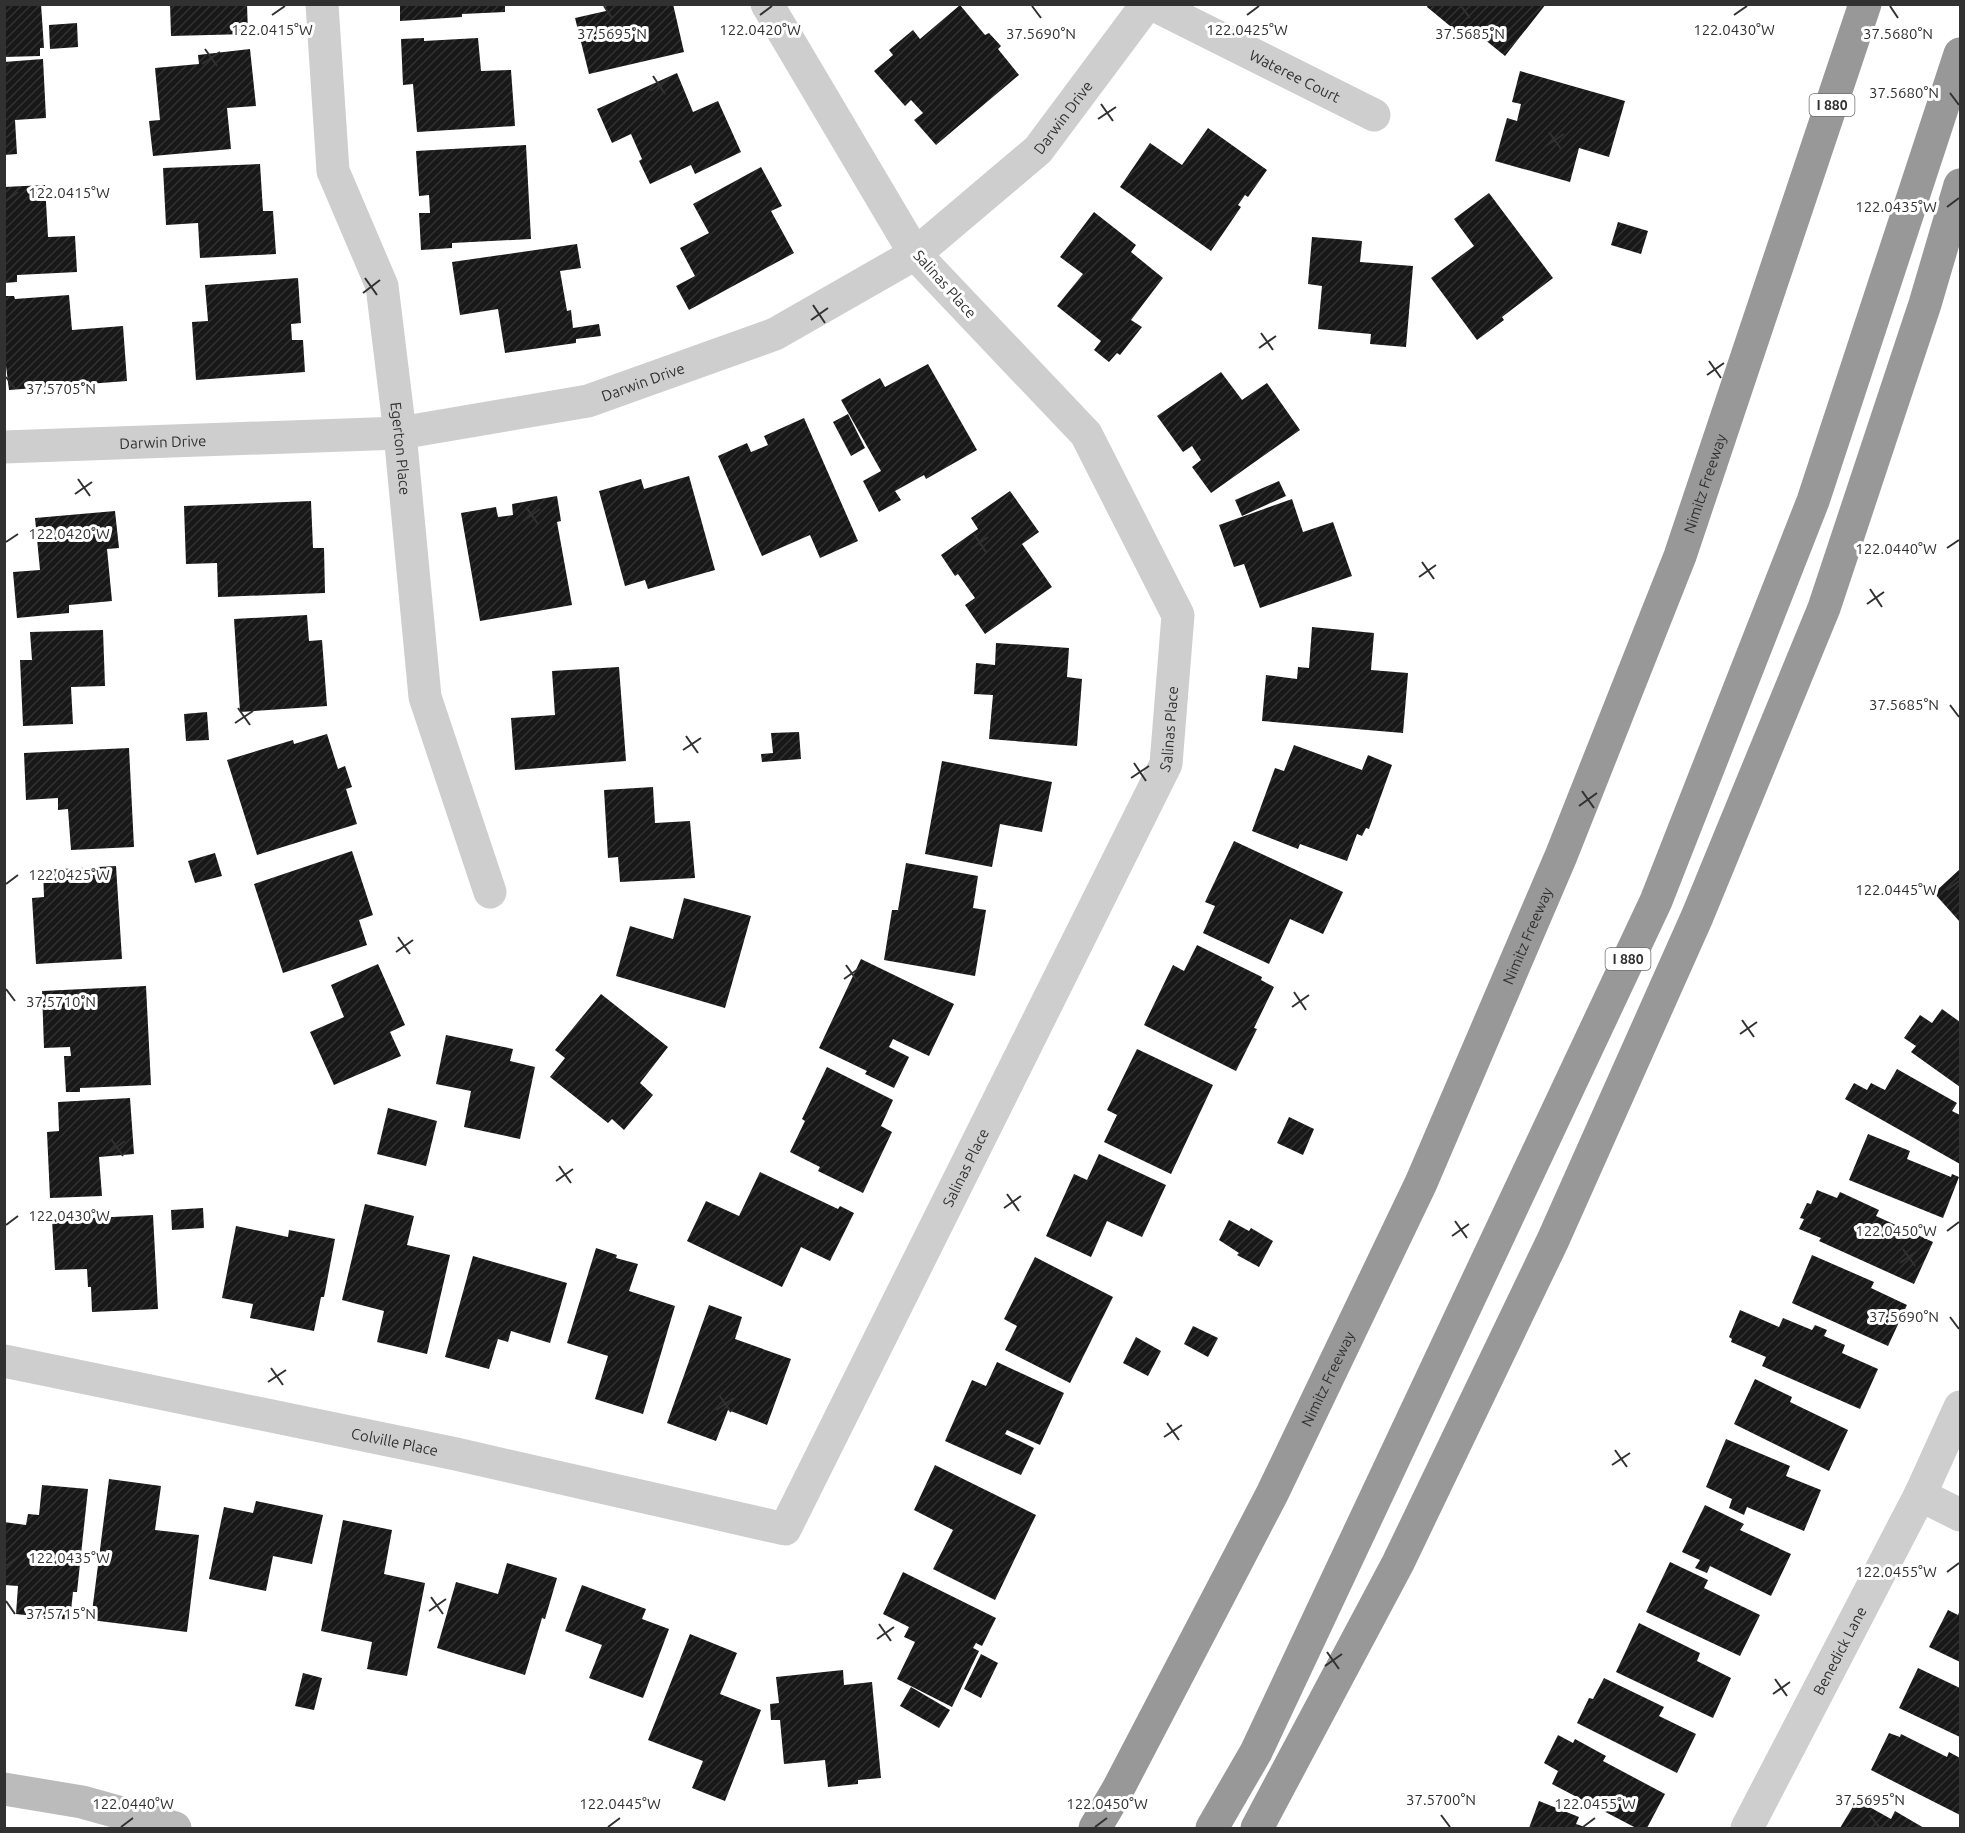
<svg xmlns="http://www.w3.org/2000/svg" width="1965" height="1833" font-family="Ubuntu,sans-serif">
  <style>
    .building { fill: url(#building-hatch) }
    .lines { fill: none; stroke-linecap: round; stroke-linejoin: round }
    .minor { stroke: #cecece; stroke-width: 33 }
    .secondary { stroke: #bbb; stroke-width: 33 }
    .motorway { stroke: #989898; stroke-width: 33 }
    .ticks { fill: none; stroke: #313131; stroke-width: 2 }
    .labels { text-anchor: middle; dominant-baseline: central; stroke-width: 6; stroke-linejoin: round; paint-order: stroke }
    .shield { fill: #fff; stroke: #6f6f6f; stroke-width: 1.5 }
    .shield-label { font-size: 14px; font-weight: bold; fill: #313131 }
    .street-label { font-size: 15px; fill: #313131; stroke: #fff }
    .ticks-label { font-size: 15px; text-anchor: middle; fill: #313131; stroke: #fff; stroke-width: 6; stroke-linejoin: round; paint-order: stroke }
  </style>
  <defs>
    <pattern id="building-hatch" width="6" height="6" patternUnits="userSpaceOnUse" patternTransform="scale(1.5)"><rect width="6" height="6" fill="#181818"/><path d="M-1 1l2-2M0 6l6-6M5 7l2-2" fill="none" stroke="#313131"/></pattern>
  </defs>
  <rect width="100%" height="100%" fill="#fff"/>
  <!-- building -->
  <g class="building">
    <polygon points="4,4 41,4 44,48 40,48 40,56 4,57"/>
    <polygon points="170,4 247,4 248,34 171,36"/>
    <polygon points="400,4 505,4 505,12 462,14 462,17 400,21"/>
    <polygon points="605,4 673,4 684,52 589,74 575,18 606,11"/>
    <polygon points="1428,4 1546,4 1505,56 1468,26 1461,35 1427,7"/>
    <polygon points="960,5 985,35 989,33 1001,46 998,49 1019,75 936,145 914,120 923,113 911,100 905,106 874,71 893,55 889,50 913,30 920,39"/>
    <polygon points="77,23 78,47 50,49 49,25"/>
    <polygon points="424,38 424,41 478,38 481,71 511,70 515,126 417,132 413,84 403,85 401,39"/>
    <polygon points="250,49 256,106 227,108 231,149 153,156 149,121 160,120 155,68 199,64 198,55"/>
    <polygon points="43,59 46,118 15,120 17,154 4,155 4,62"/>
    <polygon points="1520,71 1625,101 1609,157 1579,148 1570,182 1495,161 1507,118 1517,121 1521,104 1512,102"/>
    <polygon points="677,73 693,112 718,101 741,152 695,174 691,165 650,184 639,161 642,159 631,134 612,143 597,109"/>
    <polygon points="1208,128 1267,170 1248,197 1245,195 1238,205 1241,207 1211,251 1120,187 1150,143 1182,165"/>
    <polygon points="526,145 531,239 452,243 452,248 421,250 419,213 430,213 429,195 419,196 416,151"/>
    <polygon points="260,164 263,211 273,211 276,254 200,258 198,223 166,225 163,168"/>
    <polygon points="761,167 782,206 771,211 794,253 689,310 676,286 695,276 680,248 709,233 693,204"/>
    <polygon points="45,185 48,237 75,236 77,272 17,275 17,282 4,283 4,187"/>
    <polygon points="1489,193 1553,278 1502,317 1504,320 1477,340 1431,278 1474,246 1454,219"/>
    <polygon points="1094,212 1136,245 1131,252 1163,278 1131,320 1142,327 1120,355 1117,353 1109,362 1094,350 1101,341 1057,306 1083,274 1060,257"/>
    <polygon points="1618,222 1648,231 1641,254 1611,245"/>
    <polygon points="1312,237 1362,241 1360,262 1413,266 1406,347 1370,344 1371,334 1318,329 1322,286 1308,284"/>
    <polygon points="577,244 581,268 560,271 567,311 571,310 573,328 599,324 601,336 576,339 576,343 505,353 498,309 460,315 452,262"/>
    <polygon points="298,278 301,323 291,324 292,340 303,340 305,372 196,380 192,322 208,321 205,285"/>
    <polygon points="69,295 72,330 123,326 127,381 9,390 4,350 4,296 14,296 15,299"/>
    <polygon points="928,364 977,450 926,479 924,475 895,491 901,500 879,512 863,481 881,471 841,400 880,378 885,387"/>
    <polygon points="1221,372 1242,400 1267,383 1300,430 1211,493 1192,467 1201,460 1192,446 1183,452 1157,416"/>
    <polygon points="848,414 865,448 851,456 833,422"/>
    <polygon points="804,418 858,541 820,558 810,535 762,556 718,456 747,443 751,452 768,445 764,436"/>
    <polygon points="689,476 715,570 648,589 645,580 625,586 599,491 641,479 644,489"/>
    <polygon points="1279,481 1286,496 1242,516 1235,500"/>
    <polygon points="1010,491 1039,532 1022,544 1052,587 985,634 965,605 975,598 958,574 955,576 941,555 978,529 971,518"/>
    <polygon points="557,496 561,521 557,522 572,605 480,621 461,513 496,507 498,517 513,515 512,504"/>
    <polygon points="1292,499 1303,532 1333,522 1352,576 1260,608 1244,564 1234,567 1219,525"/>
    <polygon points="311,501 313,548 324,548 325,593 218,597 217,563 186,564 184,506"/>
    <polygon points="115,511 119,548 107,549 112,601 69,605 69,613 17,618 13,572 40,570 35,518"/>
    <polygon points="307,615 309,641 322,640 327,706 240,712 234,619"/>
    <polygon points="1312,627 1374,633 1371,670 1408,673 1403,733 1262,721 1266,675 1297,679 1298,667 1309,668"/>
    <polygon points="103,630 105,686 71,687 73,724 23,726 20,660 32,660 30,632"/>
    <polygon points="996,643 1069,648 1067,677 1082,679 1077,746 989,739 993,695 974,694 976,663 995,665"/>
    <polygon points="619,667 626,761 515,770 511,718 555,715 552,671"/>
    <polygon points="207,712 209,740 186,741 184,714"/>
    <polygon points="799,732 801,759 762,762 761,754 773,753 771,733"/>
    <polygon points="327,734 338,769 345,766 352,787 346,789 357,824 257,855 227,760 293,740 294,744"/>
    <polygon points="1294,745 1362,770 1368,755 1392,765 1369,829 1366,828 1362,836 1357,834 1347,861 1300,844 1298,849 1252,831 1275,768 1284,771"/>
    <polygon points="129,748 134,847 71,850 68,809 58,810 58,798 26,800 24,753"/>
    <polygon points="942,761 1052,782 1042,832 1000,824 992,867 925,854"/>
    <polygon points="653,787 655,823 690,821 695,878 620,882 618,857 608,858 604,790"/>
    <polygon points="1234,841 1343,892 1323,934 1290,919 1269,964 1203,933 1215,906 1205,902"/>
    <polygon points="352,851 373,915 359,920 367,945 283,973 254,884"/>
    <polygon points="215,853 222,876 195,883 188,861"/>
    <polygon points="906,863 978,876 973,908 986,910 975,976 884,960 892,910 898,910"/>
    <polygon points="116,866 122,959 36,964 32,898 44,897 43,870"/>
    <polygon points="1960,869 1960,922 1934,893"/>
    <polygon points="684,898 751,916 725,1008 616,976 630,926 673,939"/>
    <polygon points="1197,945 1262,977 1261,980 1274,987 1254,1028 1257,1029 1236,1071 1144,1025 1173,965 1184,971"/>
    <polygon points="861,959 954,1004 929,1056 893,1039 889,1047 909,1057 894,1088 865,1074 867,1071 819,1048"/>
    <polygon points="378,964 405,1025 390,1032 401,1056 334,1085 310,1032 344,1017 331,985"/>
    <polygon points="146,986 151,1085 80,1088 80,1092 66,1092 64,1056 71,1056 70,1047 44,1048 42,991"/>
    <polygon points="601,994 668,1047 640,1083 653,1095 624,1130 612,1119 608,1123 550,1077 565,1058 555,1050"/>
    <polygon points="1942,1009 1960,1022 1960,1087 1911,1052 1916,1046 1904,1038 1920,1015 1932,1023"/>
    <polygon points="446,1035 513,1049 510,1061 535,1067 520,1139 464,1127 471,1091 436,1084"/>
    <polygon points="1137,1049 1213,1085 1171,1174 1104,1142 1117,1115 1107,1110"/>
    <polygon points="827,1067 893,1100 881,1126 892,1132 863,1193 818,1171 820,1167 790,1152 805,1121 802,1119"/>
    <polygon points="1897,1069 1957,1103 1952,1111 1960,1115 1960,1164 1845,1099 1854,1083 1867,1090 1871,1083 1885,1090"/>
    <polygon points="130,1098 134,1154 99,1157 102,1196 50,1198 47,1132 59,1131 58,1102"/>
    <polygon points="388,1108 437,1121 426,1166 377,1154"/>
    <polygon points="1289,1117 1314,1129 1303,1155 1277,1143"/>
    <polygon points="1868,1134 1910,1151 1907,1159 1951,1177 1952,1174 1959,1177 1943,1218 1849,1180"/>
    <polygon points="1099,1154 1166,1185 1142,1237 1107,1221 1091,1257 1046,1236 1074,1174 1087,1180"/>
    <polygon points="760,1172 838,1209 840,1206 854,1213 830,1261 801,1247 782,1287 687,1241 706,1201 739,1216"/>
    <polygon points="1817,1190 1837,1198 1840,1192 1879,1210 1876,1216 1933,1242 1914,1284 1819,1241 1821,1238 1799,1229 1804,1219 1800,1218 1807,1203 1811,1204"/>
    <polygon points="365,1204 414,1216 407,1245 450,1255 427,1354 377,1342 384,1311 342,1300"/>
    <polygon points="203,1208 204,1228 172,1230 171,1210"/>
    <polygon points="153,1215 158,1309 92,1312 91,1287 88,1287 87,1269 55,1270 52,1220"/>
    <polygon points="1229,1220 1249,1231 1251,1228 1273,1241 1259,1267 1237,1255 1239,1253 1219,1240"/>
    <polygon points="236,1226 288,1237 289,1230 335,1239 324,1297 321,1297 314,1331 250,1318 253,1304 222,1298"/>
    <polygon points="596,1248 617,1255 616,1258 638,1264 629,1291 675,1306 643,1414 595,1399 608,1356 567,1343"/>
    <polygon points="1812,1255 1874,1282 1871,1288 1907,1305 1888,1346 1792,1303"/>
    <polygon points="473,1256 567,1283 550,1343 511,1331 508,1342 498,1339 489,1369 445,1357"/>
    <polygon points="1035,1257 1113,1297 1070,1383 1005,1350 1017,1326 1004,1319"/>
    <polygon points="709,1305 742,1317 735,1339 791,1359 767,1425 728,1410 716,1441 667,1423"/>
    <polygon points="1740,1310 1779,1327 1783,1318 1812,1330 1815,1325 1827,1330 1824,1336 1845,1345 1842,1353 1878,1369 1860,1409 1762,1366 1766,1357 1731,1342 1732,1339 1729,1337"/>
    <polygon points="1193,1326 1218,1338 1208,1357 1184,1344"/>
    <polygon points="1136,1337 1161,1351 1148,1376 1123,1363"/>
    <polygon points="997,1362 1064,1393 1040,1445 1007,1430 1005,1434 1034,1448 1021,1475 945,1441 972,1380 986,1386"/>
    <polygon points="1755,1379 1792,1397 1790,1402 1848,1430 1829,1471 1734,1424"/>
    <polygon points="1726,1439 1790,1466 1786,1476 1821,1490 1804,1531 1747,1507 1744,1515 1729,1508 1732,1499 1706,1487"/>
    <polygon points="935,1465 1036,1515 995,1600 933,1569 953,1530 914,1510"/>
    <polygon points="109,1479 161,1486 155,1530 199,1535 187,1632 91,1620"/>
    <polygon points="42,1485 88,1489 77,1592 73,1592 70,1620 16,1614 18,1586 4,1585 4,1522 26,1525 28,1514 39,1515"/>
    <polygon points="256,1501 323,1515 312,1564 273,1556 266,1591 209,1579 224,1507 253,1513"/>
    <polygon points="1705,1505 1744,1524 1740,1530 1791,1554 1771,1596 1710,1566 1707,1573 1695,1568 1700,1560 1682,1552"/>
    <polygon points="343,1520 392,1530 384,1574 425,1583 407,1676 367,1669 372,1642 321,1631"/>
    <polygon points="1670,1562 1708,1580 1704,1588 1760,1615 1740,1656 1646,1612"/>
    <polygon points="507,1563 557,1578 545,1619 542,1618 525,1675 437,1648 456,1582 498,1594"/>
    <polygon points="903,1572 996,1618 982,1646 976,1643 973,1648 979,1651 952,1707 897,1679 915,1642 904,1637 909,1627 883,1614"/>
    <polygon points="582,1585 646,1609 642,1619 669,1629 643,1698 589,1678 602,1645 565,1631"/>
    <polygon points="1948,1610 1958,1615 1960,1610 1960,1662 1929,1647"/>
    <polygon points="1639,1623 1700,1653 1697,1661 1731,1678 1713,1718 1616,1672"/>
    <polygon points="690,1634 737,1653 720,1694 761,1710 725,1801 692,1788 703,1761 648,1740"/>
    <polygon points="981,1654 998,1663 981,1698 964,1689"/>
    <polygon points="1918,1668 1960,1688 1960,1737 1899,1708"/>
    <polygon points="843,1670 844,1685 872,1682 881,1778 858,1780 858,1784 828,1787 825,1760 784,1764 780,1720 771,1720 770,1704 779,1703 776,1677"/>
    <polygon points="303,1673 322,1678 314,1710 295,1706"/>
    <polygon points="1604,1678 1664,1707 1659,1716 1696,1734 1677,1773 1577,1723 1589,1698 1593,1699"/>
    <polygon points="911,1687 950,1710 939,1728 900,1706"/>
    <polygon points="1889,1733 1900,1737 1901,1734 1947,1757 1949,1752 1960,1758 1960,1815 1871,1770"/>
    <polygon points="1558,1735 1573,1743 1575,1739 1606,1756 1603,1761 1665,1794 1647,1828 1636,1828 1552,1784 1558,1771 1544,1763"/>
    <polygon points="1857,1800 1891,1819 1895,1811 1924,1828 1840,1828"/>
    <polygon points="1539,1801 1579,1817 1576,1824 1588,1828 1529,1828"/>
  </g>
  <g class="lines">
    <!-- minor -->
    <g class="minor">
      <path id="s1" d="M322,4L333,171L382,286L400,433L425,697L490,892"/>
      <path id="s2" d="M1152,4L1374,115"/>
      <path id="s3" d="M4,447L400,433L588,401L775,334L915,254L1038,150L1147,4"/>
      <path id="s4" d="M4,1361L456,1454L785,1529L1166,764L1178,615L1086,434L915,254L767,4"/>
      <polyline points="1920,1495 1960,1515"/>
      <path id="s5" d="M1747,1828L1920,1495L1960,1407"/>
    </g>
    <!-- secondary -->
    <polyline class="secondary" points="4,1789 82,1802 175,1828"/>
    <!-- motorway -->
    <g class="motorway">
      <path id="s6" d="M1095,1828L1117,1791L1272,1494L1421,1183L1561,856L1680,556L1865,4"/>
      <polyline points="1212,1828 1256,1752 1656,901 1813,501 1960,54"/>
      <polyline points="1257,1828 1398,1563 1553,1240 1697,917 1824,608 1925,304 1960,185"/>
    </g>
  </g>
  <!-- ticks -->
  <path class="ticks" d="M604,6L612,18M1032,6L1041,18M1461,6L1470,18M1890,6L1898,18M272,15L285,6M760,15L772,6M1247,15L1259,6M1734,15L1747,6M205,49L217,66M202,64L220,52M653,76L665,94M650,91L668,79M1950,93L1959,105M1101,104L1113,121M1098,119L1116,107M1549,132L1561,149M1546,146L1564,134M6,201L18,192M1947,207L1959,198M365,278L377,295M363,293L380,280M813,305L825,323M811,320L828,308M1261,333L1273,350M1259,348L1276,336M1709,361L1721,378M1707,375L1724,363M6,377L15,389M78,479L90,496M75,494L92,482M526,507L538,524M523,521L540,509M974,534L986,552M6,542L18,534M1947,548L1959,540M971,549L988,537M1422,562L1434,579M1419,577L1436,565M1870,589L1882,607M1867,604L1884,592M1950,705L1959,717M238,708L250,725M235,723L253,711M686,736L698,753M683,750L701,738M1134,763L1146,781M1131,778L1149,766M1582,791L1594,808M1579,806L1597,793M6,884L18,875M1947,890L1959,881M398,937L410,954M396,952L413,940M846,965L858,982M844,979L861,967M6,989L15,1001M1294,992L1306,1010M1292,1007L1309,995M1742,1020L1754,1037M1740,1034L1757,1022M111,1139L123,1156M108,1153L125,1141M559,1166L571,1183M556,1181L573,1169M1007,1194L1019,1211M1004,1208L1021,1196M1455,1221L1467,1238M6,1225L18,1216M1947,1231L1959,1222M1452,1236L1469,1224M1903,1249L1915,1266M1900,1263L1917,1251M1950,1317L1959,1329M271,1368L283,1385M268,1382L286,1370M719,1395L731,1412M716,1410L734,1398M1167,1423L1179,1440M1164,1437L1182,1425M1615,1450L1627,1467M1612,1465L1630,1453M6,1566L18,1557M1947,1572L1959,1563M431,1597L443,1614M6,1601L15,1614M429,1611L446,1599M879,1624L891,1641M877,1639L894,1627M1327,1652L1339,1669M1325,1666L1342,1654M1775,1679L1787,1696M1773,1694L1790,1682M1441,1815L1450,1827M1870,1815L1879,1827M121,1827L133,1818M608,1827L620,1818M1095,1827L1107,1818M1583,1827L1595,1818"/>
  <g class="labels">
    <!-- shield labels -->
    <g class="shield">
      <rect x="1809.5" y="94" width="45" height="22" rx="4.5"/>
      <rect x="1605.5" y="948" width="45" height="22" rx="4.5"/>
    </g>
    <g class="shield-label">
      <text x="1832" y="105">I 880</text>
      <text x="1628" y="959">I 880</text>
    </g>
    <!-- street labels -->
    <g class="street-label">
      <text stroke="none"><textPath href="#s2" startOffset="160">Wateree Court</textPath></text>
      <text stroke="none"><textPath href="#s3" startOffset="1149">Darwin Drive</textPath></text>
      <text transform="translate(945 284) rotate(48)">Salinas Place</text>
      <text stroke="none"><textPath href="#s3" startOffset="645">Darwin Drive</textPath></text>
      <text stroke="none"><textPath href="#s3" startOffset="159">Darwin Drive</textPath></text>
      <text stroke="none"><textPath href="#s1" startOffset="456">Egerton Place</textPath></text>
      <text stroke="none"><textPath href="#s6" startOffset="1478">Nimitz Freeway</textPath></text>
      <text stroke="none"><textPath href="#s4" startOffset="1689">Salinas Place</textPath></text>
      <text stroke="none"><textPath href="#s6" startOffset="992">Nimitz Freeway</textPath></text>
      <text stroke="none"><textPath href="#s4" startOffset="1203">Salinas Place</textPath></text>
      <text stroke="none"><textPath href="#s6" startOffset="506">Nimitz Freeway</textPath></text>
      <text stroke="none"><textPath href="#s4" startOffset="399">Colville Place</textPath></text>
      <text stroke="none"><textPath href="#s5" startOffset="200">Benedick Lane</textPath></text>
    </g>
  </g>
  <g class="ticks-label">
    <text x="272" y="35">122.0415°W</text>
    <text x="760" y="35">122.0420°W</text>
    <text x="1247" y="35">122.0425°W</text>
    <text x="1734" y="35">122.0430°W</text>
    <text x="612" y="39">37.5695°N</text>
    <text x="1041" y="39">37.5690°N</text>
    <text x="1470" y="39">37.5685°N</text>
    <text x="1898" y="39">37.5680°N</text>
    <text x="1904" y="98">37.5680°N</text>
    <text x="69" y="198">122.0415°W</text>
    <text x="1896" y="212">122.0435°W</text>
    <text x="61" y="394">37.5705°N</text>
    <text x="69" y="539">122.0420°W</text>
    <text x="1896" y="554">122.0440°W</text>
    <text x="1904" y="710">37.5685°N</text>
    <text x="69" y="880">122.0425°W</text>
    <text x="1896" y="895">122.0445°W</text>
    <text x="61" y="1007">37.5710°N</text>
    <text x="69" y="1221">122.0430°W</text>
    <text x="1896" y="1236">122.0450°W</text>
    <text x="1904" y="1322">37.5690°N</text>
    <text x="69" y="1563">122.0435°W</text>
    <text x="1896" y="1577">122.0455°W</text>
    <text x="61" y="1619">37.5715°N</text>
    <text x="1441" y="1805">37.5700°N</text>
    <text x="1870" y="1805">37.5695°N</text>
    <text x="133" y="1809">122.0440°W</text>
    <text x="620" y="1809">122.0445°W</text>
    <text x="1107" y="1809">122.0450°W</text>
    <text x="1595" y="1809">122.0455°W</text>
  </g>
  <!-- border -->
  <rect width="1965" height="1833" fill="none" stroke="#313131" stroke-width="12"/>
</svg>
